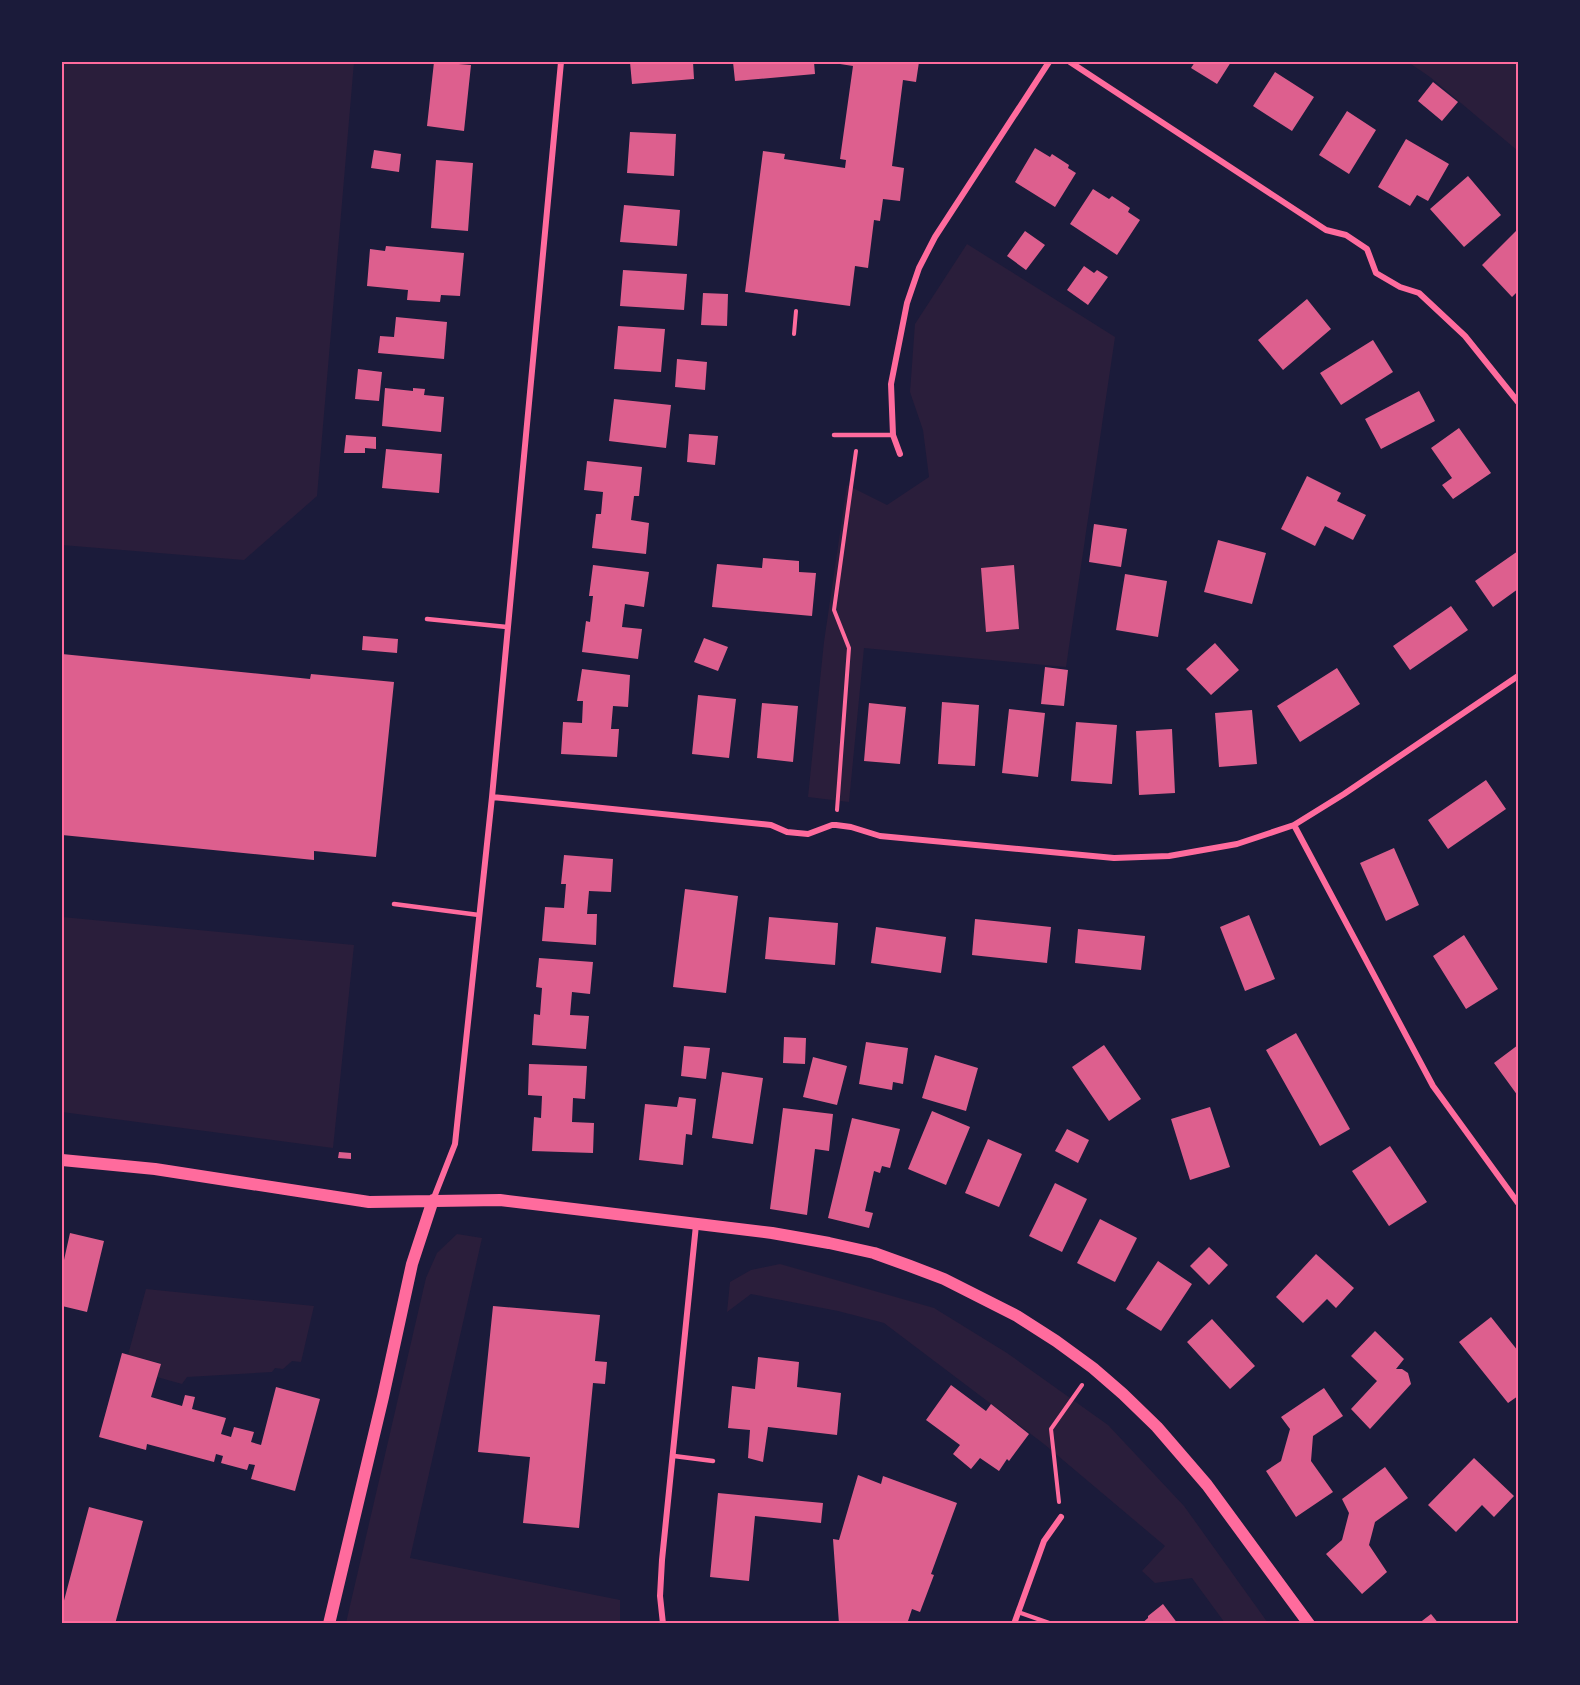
<svg xmlns="http://www.w3.org/2000/svg" width="1580" height="1685" font-family="'Libre Baskerville',serif">
<rect width="100%" height="100%" fill="#1b1b3a"/>
<path fill="#2a1e3b" d="M62,62H354L317,496L244,560L62,545Z
M1408,62H1518V151L1430,77Z
M967,244L1115,337L1066,667L864,648L849,802L808,797L824,642L847,485L887,505L929,477L923,430L910,392L915,324Z
M62,917L354,945L333,1148L62,1112Z
M457,1234L482,1238L410,1558L620,1600V1623H346L426,1278L437,1253Z
M780,1264L934,1308L1007,1353L1108,1425L1184,1506L1268,1623H1225L1192,1578L1155,1583L1142,1571L1165,1546L1044,1444L884,1323L838,1311L751,1294L727,1312L730,1282L751,1270Z
M146,1289L314,1306L301,1362L292,1361L283,1369L275,1368L272,1372L187,1377L182,1384L157,1377L160,1363L128,1355Z"/>
<path fill="#dd5f8e" d="M434,62L471,65L464,131L427,126Z
M630,62H693L694,79L632,84Z
M733,62H814L815,74L735,81Z
M841,62H919L916,82L903,80L892,166L904,168L900,201L883,199L880,221L874,220L868,268L855,266L850,306L745,292L763,151L785,154L784,159L845,168L846,160L840,159L853,66L840,64Z
M1195,62H1231L1217,84L1191,68Z
M1275,72L1314,97L1292,131L1253,106Z
M1433,82L1458,102L1442,121L1418,101Z
M1347,111L1376,130L1349,174L1319,155Z
M630,132L676,134L674,176L627,173Z
M1406,139L1449,164L1428,201L1417,195L1410,206L1378,187Z
M1035,148L1050,157L1052,154L1069,165L1068,168L1076,173L1055,207L1015,182Z
M374,150L401,154L399,172L371,168Z
M436,160L473,163L468,231L431,228Z
M1468,176L1501,215L1464,247L1430,209Z
M1093,189L1109,199L1112,196L1130,208L1128,212L1140,220L1117,255L1070,224Z
M624,205L680,210L677,246L620,242Z
M1518,229V291L1512,297L1482,265Z
M1025,231L1045,245L1026,270L1007,256Z
M386,246L464,253L460,296L441,295L440,302L407,300L408,290L367,286L370,249L385,251Z
M1084,266L1094,273L1097,270L1108,277L1088,305L1067,290Z
M623,270L687,274L684,310L620,306Z
M703,293L728,294L727,326L701,325Z
M1307,299L1331,329L1283,370L1258,340Z
M396,317L447,322L444,359L378,353L380,336L394,337Z
M618,326L665,329L661,372L614,369Z
M1373,340L1393,372L1341,405L1320,373Z
M677,359L707,362L705,390L675,387Z
M358,369L382,372L379,401L355,399Z
M385,388L413,391V388L425,389L424,395L444,397L441,432L382,426Z
M1419,391L1435,421L1381,449L1365,419Z
M614,399L671,405L666,448L609,441Z
M1459,428L1491,473L1453,499L1442,485L1452,478L1431,448Z
M689,434L718,436L715,465L687,462Z
M346,435L376,437V449L365,448V453H344Z
M386,449L442,454L439,493L382,488Z
M587,461L642,467L639,496H634L631,520L649,523L646,554L592,548L596,514H601L603,492L584,490Z
M1307,476L1341,493L1337,501L1366,515L1353,540L1325,526L1315,546L1281,529Z
M1094,524L1127,529L1121,567L1089,562Z
M1218,540L1266,553L1252,604L1204,592Z
M1518,551V589L1493,607L1475,581Z
M763,558L799,561V572L816,573L812,616L712,607L717,564L762,568Z
M593,565L649,572L644,607L625,604L622,627L642,629L638,659L582,652L586,621L590,622L593,596H589Z
M1014,565L1019,629L986,632L981,568Z
M1125,574L1167,581L1158,637L1116,630Z
M1451,606L1468,630L1410,670L1393,646Z
M363,636L398,639L397,653L362,650Z
M704,638L728,647L718,671L694,662Z
M1215,643L1239,670L1211,695L1186,669Z
M62,654L310,679L311,674L394,682L376,857L314,851V860L62,835Z
M1045,667L1068,670L1064,706L1041,704Z
M1337,668L1360,704L1300,742L1277,706Z
M582,669L630,675L628,707L613,706L611,729H619L617,757L561,754L563,722L582,723L583,701H577Z
M698,695L736,699L729,758L692,754Z
M942,702L979,705L975,766L938,764Z
M762,703L798,706L793,762L757,758Z
M869,703L906,707L900,764L864,761Z
M1009,709L1045,713L1038,777L1002,773Z
M1252,710L1257,764L1219,767L1215,713Z
M1076,722L1117,725L1112,784L1071,781Z
M1172,729L1175,793L1139,795L1136,731Z
M1486,780L1506,809L1448,849L1428,820Z
M1394,848L1419,905L1386,921L1360,863Z
M564,855L613,859L611,892L589,891L587,914H597L596,945L542,941L545,907L564,908L566,884H561Z
M685,889L738,896L726,993L673,987Z
M1249,915L1275,979L1245,991L1220,927Z
M769,917L838,923L835,965L765,959Z
M975,919L1051,927L1047,963L972,955Z
M876,927L946,937L941,973L871,963Z
M1078,929L1145,936L1141,970L1075,963Z
M1464,935L1498,989L1466,1009L1433,956Z
M539,958L593,962L590,994L572,992L570,1015L589,1016L586,1049L532,1045L534,1014L540,1015L542,988L536,987Z
M1296,1033L1350,1129L1320,1146L1266,1050Z
M784,1037L806,1038L805,1064L783,1063Z
M866,1042L908,1048L903,1084L893,1082L892,1090L859,1084Z
M1104,1045L1141,1099L1109,1121L1072,1067Z
M1518,1045V1096L1494,1063Z
M684,1046L710,1048L706,1079L681,1076Z
M935,1055L978,1068L966,1111L922,1098Z
M813,1057L847,1066L837,1105L803,1097Z
M529,1064L587,1066L585,1099L573,1098L572,1122L594,1123L593,1153L532,1151L534,1117L541,1118L542,1096L528,1095Z
M722,1072L763,1078L753,1144L712,1138Z
M679,1097L696,1099L692,1135L686,1134L683,1165L639,1160L645,1104L677,1107Z
M1210,1107L1230,1167L1190,1180L1171,1119Z
M783,1108L833,1114L829,1151L815,1149L807,1215L770,1209Z
M932,1111L970,1127L946,1185L908,1169Z
M852,1118L900,1129L890,1168L882,1166L880,1173L874,1171L865,1211L873,1213L869,1228L828,1218Z
M1067,1129L1089,1140L1078,1163L1055,1151Z
M988,1139L1022,1154L999,1207L965,1193Z
M1390,1146L1427,1202L1389,1226L1352,1171Z
M339,1152L351,1153V1159L338,1158Z
M1055,1183L1087,1199L1062,1252L1029,1236Z
M1100,1219L1137,1238L1115,1282L1077,1263Z
M70,1233L104,1241L87,1312L62,1306V1269Z
M1209,1247L1228,1265L1209,1285L1190,1266Z
M1316,1254L1354,1288L1336,1308L1327,1299L1303,1323L1276,1297Z
M1158,1261L1192,1284L1161,1331L1126,1309Z
M493,1306L600,1315L595,1361L607,1362L605,1384L593,1383L579,1528L523,1523L530,1457L478,1452Z
M1491,1317L1518,1351V1396L1508,1403L1459,1342Z
M1212,1319L1255,1366L1230,1389L1187,1342Z
M1375,1331L1404,1359L1396,1369H1402L1408,1373L1411,1384L1370,1429L1351,1409L1377,1381L1351,1356Z
M122,1353L161,1364L151,1397L182,1406L185,1395L195,1397L192,1409L226,1418L221,1434L231,1437L234,1427L254,1432L251,1442L261,1445L276,1387L320,1399L295,1491L251,1479L255,1465L249,1464L247,1470L221,1463L223,1456L216,1454L214,1462L147,1444L146,1450L99,1437Z
M758,1357L799,1362L797,1387L841,1393L837,1435L768,1427L763,1462L748,1458L750,1430L728,1428L732,1386L755,1389Z
M951,1385L986,1411L991,1404L1029,1434L1009,1461L1007,1459L999,1471L980,1458L971,1469L953,1454L960,1445L926,1420Z
M1324,1388L1343,1416L1313,1436L1311,1461L1333,1492L1296,1517L1266,1471L1281,1461L1290,1429L1281,1417Z
M1474,1458L1514,1496L1494,1517L1482,1505L1456,1532L1428,1505Z
M1385,1467L1408,1498L1375,1522L1369,1545L1387,1572L1362,1594L1326,1554L1342,1540L1349,1513L1342,1499Z
M858,1475L881,1484L883,1476L957,1503L931,1574L934,1575L920,1612L912,1609L907,1624H839L833,1539L839,1540Z
M718,1493L823,1503L821,1523L755,1516L749,1581L710,1577Z
M89,1507L143,1521L115,1624H62V1608Z
M1163,1604L1178,1624H1141L1148,1618V1616Z
M1431,1614L1439,1624H1418Z"/>
<g fill="none" stroke-linecap="round" stroke-linejoin="round">
<path stroke="#ff6b9d" stroke-width="4" d="M794,334L796,311
M837,810L849,648L834,610L856,451
M1059,1502L1051,1429L1082,1385"/>
<path stroke="#ff6b9d" stroke-width="4.5" d="M834,435H893
M427,619L507,627
M394,904L479,915
M674,1456L713,1461
M1018,1612L1052,1624"/>
<path stroke="#ff6b9d" stroke-width="6" d="M1070,62L1326,230L1346,235L1367,249L1376,273L1400,287L1419,293L1465,336L1518,402
M900,454L893,435L891,384L907,303L919,268L935,237L1049,62
M492,797L771,825L787,832L808,834L832,825H836L851,827L880,836L1114,858L1169,856L1237,844L1294,825L1344,794L1518,676
M1294,825L1433,1086L1518,1203
M433,1200L455,1144L492,797L561,62
M663,1624L660,1596L662,1560L696,1225
M1014,1624L1044,1541L1061,1517"/>
<path stroke="#ff6b9d" stroke-width="12" d="M62,1160L155,1169L369,1202L500,1200L772,1233L829,1243L874,1253L910,1266L944,1279L1017,1316L1056,1341L1093,1368L1123,1394L1157,1427L1207,1485L1309,1624
M329,1624L383,1397L412,1264L433,1200"/>
</g>
<rect width="1580" height="1685" fill="none" stroke="#1b1b3a" stroke-width="126"/>
<rect x="63" y="63" width="1454" height="1559" fill="none" stroke="#ff6b9d" stroke-width="2"/>
</svg>
